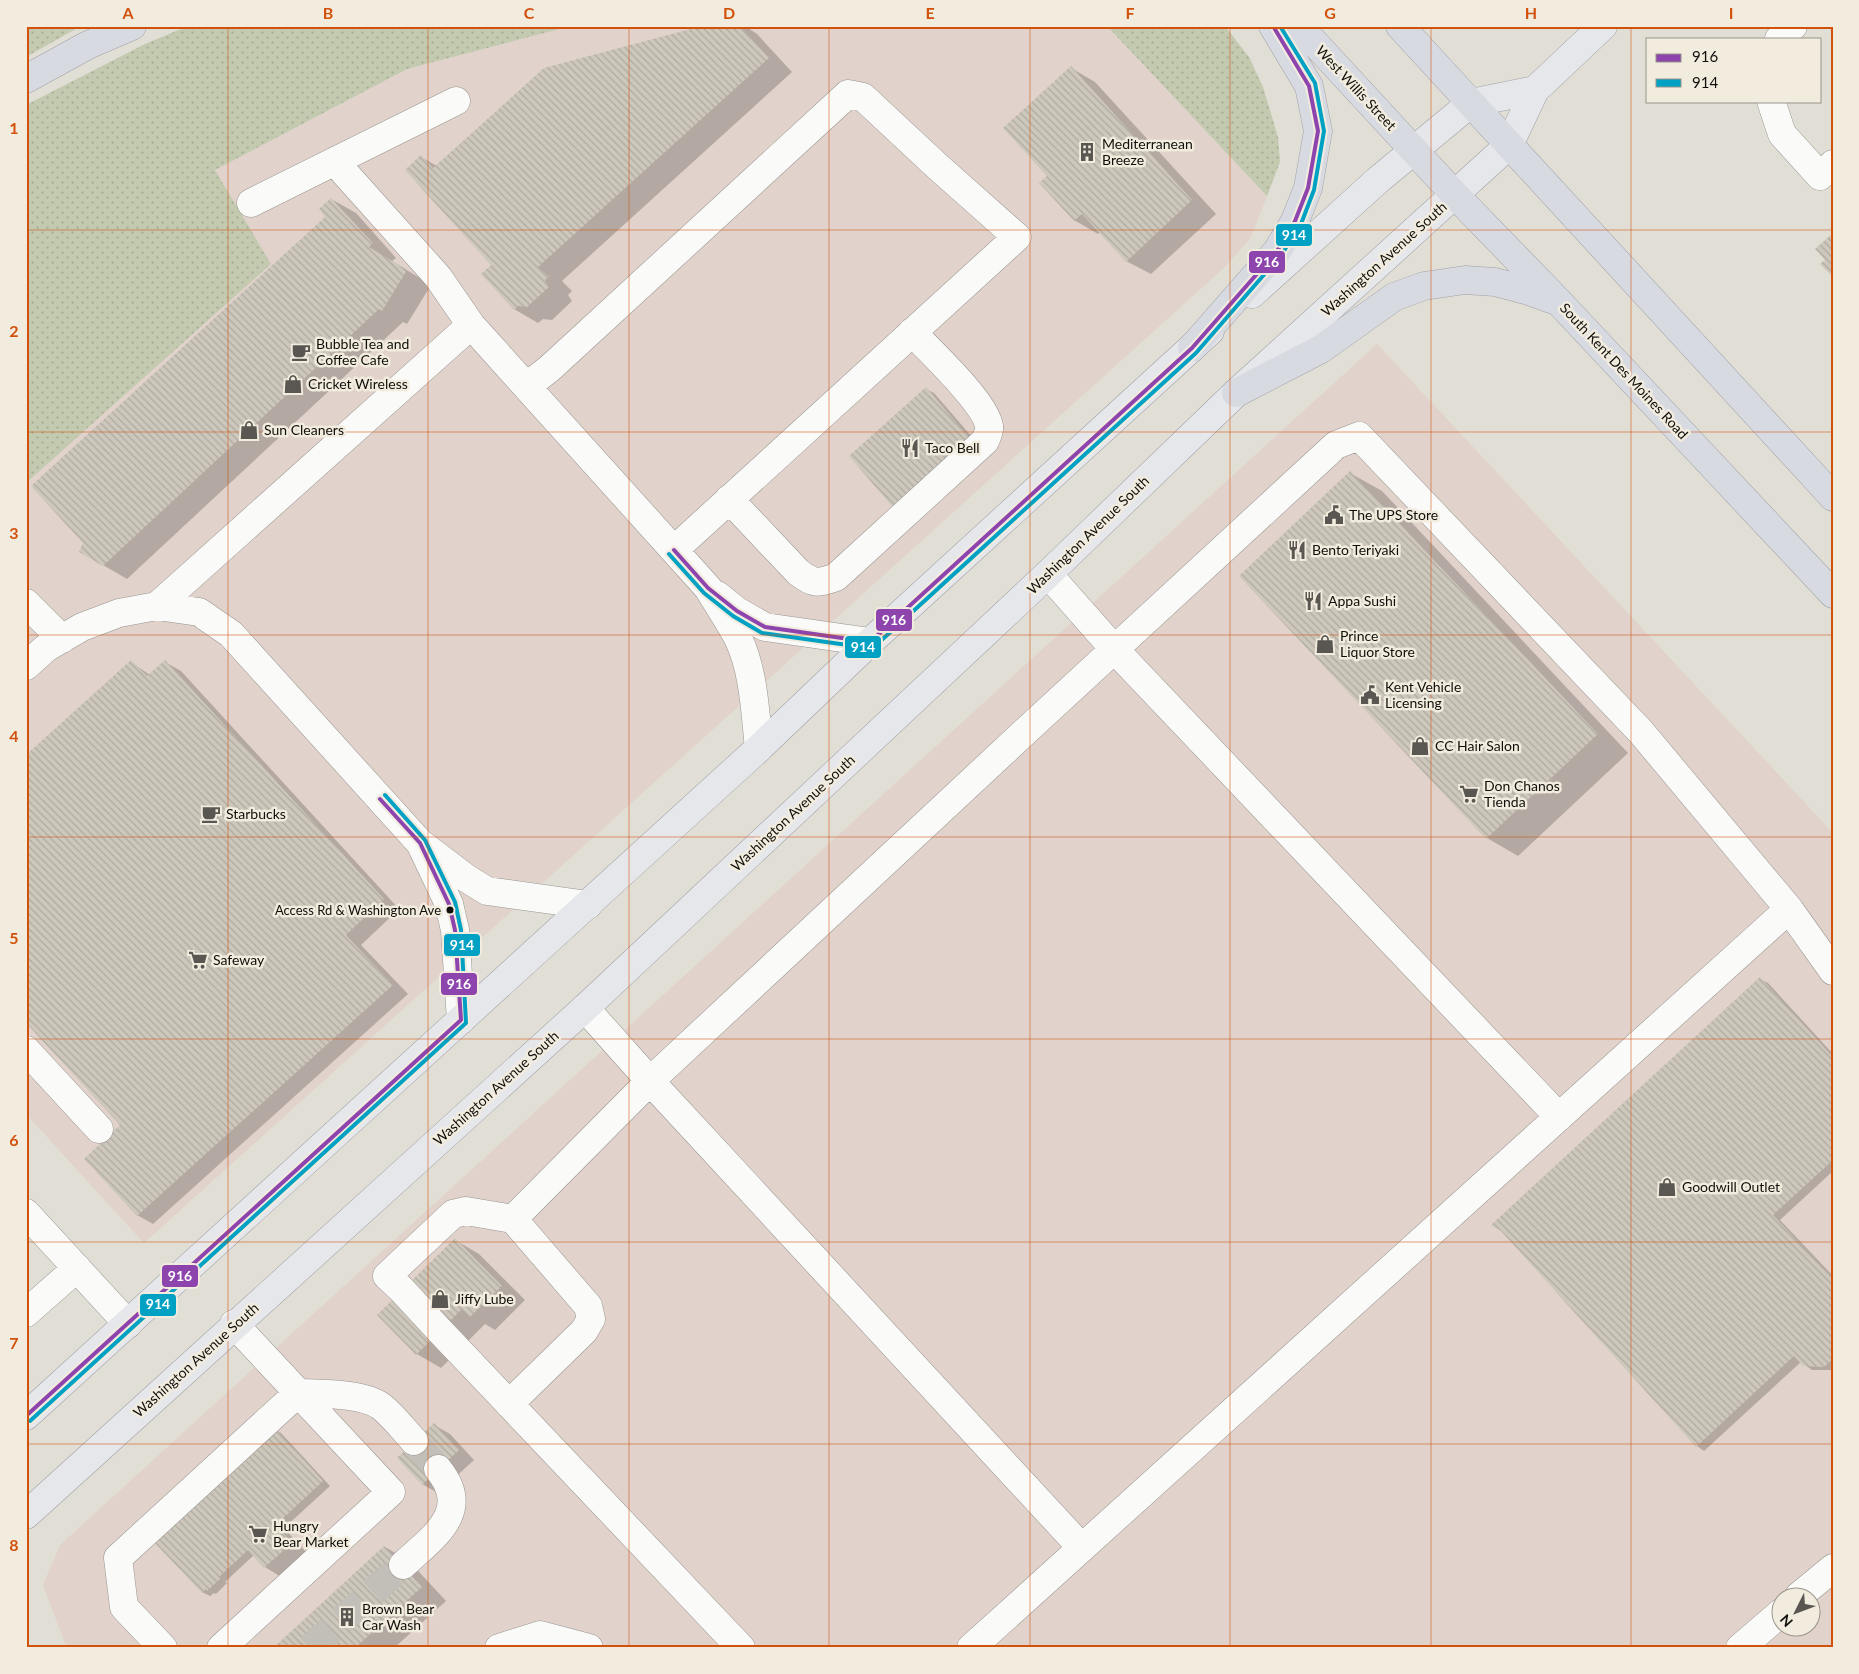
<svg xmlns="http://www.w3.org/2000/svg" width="1859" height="1674" font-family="Lato,sans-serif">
<defs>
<pattern id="grass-dots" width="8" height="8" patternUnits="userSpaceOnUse" patternTransform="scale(1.25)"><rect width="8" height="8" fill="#c3caaf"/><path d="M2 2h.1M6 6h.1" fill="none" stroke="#a6ac95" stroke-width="1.8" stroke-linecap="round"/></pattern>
<pattern id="building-back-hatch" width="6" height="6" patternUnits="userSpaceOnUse" patternTransform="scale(1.25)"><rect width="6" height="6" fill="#cdc7bc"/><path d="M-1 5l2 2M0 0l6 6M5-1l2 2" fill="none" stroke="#afaaa0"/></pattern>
</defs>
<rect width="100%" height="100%" fill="#e1ded6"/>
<path fill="#e1d2cb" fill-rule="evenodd" d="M571,26H1107L1267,196L1250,239L1226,266L144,1243L26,1114V483L270,264L215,170L407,69Z
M1377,344L1833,833V1648H67L43,1585L60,1545ZM1782,1596H1812V1626H1782Z"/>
<path fill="url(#grass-dots)" d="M26,26H81L26,57Z
M188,26H571L407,69L215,170L271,264L26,483V105L145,44Z
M1107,26H1225L1249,57L1263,87L1278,137L1280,162L1267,196Z"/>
<path fill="#0003" d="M707,26H745L757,34L792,72L562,281L572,291L568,295L572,301L552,320L543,319L538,323L514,309L492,265L421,157L437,166Z
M1071,68L1095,82L1216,214L1151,274L1126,261L1100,232L1098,234L1074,220L1048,176Z
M331,199L356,213L396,258L392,261L431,285L407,324L403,322L127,579L103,565L327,217Z
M926,389L934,393L979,445L904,514Z
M1350,473L1382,491L1628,753L1518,856L1487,838Z
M131,662L150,675L165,662L181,671L399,909L361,945L408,994L153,1224L137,1215L122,1126Z
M1760,979L1768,983L1833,1054V1171L1780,1220L1833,1276V1370H1812L1801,1362L1704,1451L1697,1446L1501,1230Z
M455,1240L479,1254L525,1300L495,1330L485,1324L441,1368L417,1354Z
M434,1425L450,1434L474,1460L438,1493L422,1484Z
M274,1429L281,1433L330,1486L284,1528L307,1553L281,1577L265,1567L254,1555L225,1582L227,1583L216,1594L214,1593L210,1596L202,1592Z
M385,1547L409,1561L446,1601L394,1648H275Z"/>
<path fill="url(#building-back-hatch)" d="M702,26H740L769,58L538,267L549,277L545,280L549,287L527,307L518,306L514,310L481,274L491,265L405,170L421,155L433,168L544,68Z
M1071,66L1192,200L1126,262L1082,214L1074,221L1039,183L1047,176L1003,128Z
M331,198L373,243L369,247L407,270L382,311L379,309L103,566L79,552L83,543L31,486L325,217L319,209Z
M1833,233V277L1820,264L1825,260L1815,249Z
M926,387L972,441L896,511L849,456Z
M1350,471L1598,734L1486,839L1239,576Z
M131,660L147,676L165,660L384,899L346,935L393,985L137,1216L84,1159L120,1125L26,1023V755Z
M1760,977L1833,1057V1160L1773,1215L1833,1279V1359L1824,1367L1803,1366L1794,1356L1696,1447L1501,1231L1491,1225Z
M455,1238L502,1286L470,1317L462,1309L416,1355L377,1315Z
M434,1423L459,1450L422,1485L397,1458Z
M274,1427L323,1481L276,1525L292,1543L264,1568L248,1550L219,1577L221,1578L207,1591L206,1589L202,1593L152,1540Z
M384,1546L422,1587L355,1648H273Z"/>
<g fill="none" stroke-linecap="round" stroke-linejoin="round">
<path stroke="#c2bfb8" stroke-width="28" stroke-dasharray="28 14" stroke-linecap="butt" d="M414,1441L438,1469
M310,1648L403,1565"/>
<g stroke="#989590" stroke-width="29">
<path id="minor" d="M1779,39L1793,26
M1771,101L1782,134L1820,176L1833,164
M335,162L438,277L471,325L708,588C718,605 729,621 738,638C754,671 755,712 759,748
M251,203L456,101
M527,386L549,369L848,94L863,97L937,166L1017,237L674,550
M729,499L798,572C813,584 818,584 836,577L985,441C987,436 990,431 989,426C985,402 931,352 912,332
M1048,574L1115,650L1559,1117
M717,595L737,611L765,627L870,642
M26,603L62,639
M157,606L471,325
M26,666L46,648L82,627L119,613L157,606L199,612L231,634L420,843L466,878L487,891L588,905
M422,847L449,904L455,930L461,1020
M585,1008L650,1081L1082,1548
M26,1050L99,1129
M26,1213L128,1324
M513,1219L466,1211L453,1214L387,1276L402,1290L440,1331L741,1648
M26,1313L77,1268
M509,1404L584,1331L591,1319L588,1306L513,1219L650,1081L1029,728L1336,445L1359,436L1641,732L1789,909L1833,971
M403,1565C433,1537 473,1512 438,1469
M1799,1596L1833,1568
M163,1648L124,1607L118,1558L298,1393C321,1394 364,1393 382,1407C394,1417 404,1430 414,1441
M221,1648L391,1492L234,1324
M499,1648L540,1635L589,1648
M971,1648L1789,909
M1740,1648L1782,1612"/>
</g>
<g stroke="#a0a0a6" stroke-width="29">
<path id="major" d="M1252,294L1378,180L1471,103L1535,90
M26,1416L759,748L870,642L1210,331
M26,1515L585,1008L1048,574L1236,393L1509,145L1535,90L1603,26"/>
</g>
<g stroke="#a0a0a6" stroke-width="29">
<path id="highway" d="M1299,26L1455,195L1558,301L1833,594
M1400,26L1833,497
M26,79L88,45L132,26
M1192,348L1277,251L1295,221L1308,188L1318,131L1309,86L1273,26
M1236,393L1321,349L1394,297L1424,286L1465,280L1495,282L1529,291L1554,300"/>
</g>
<use href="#minor" stroke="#fafaf9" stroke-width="28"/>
<use href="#major" stroke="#e6e7eb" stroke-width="28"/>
<use href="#highway" stroke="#d8dae2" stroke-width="28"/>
<g stroke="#f2ecdf" stroke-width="8">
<path id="bus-1" d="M674,550L708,588L737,611L765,627L870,642L1192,348L1277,251L1295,221L1308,188L1318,131L1309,86L1273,26
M26,1416L461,1020L455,930L449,904L420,843L380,799"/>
</g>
<g stroke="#f2ecdf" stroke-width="8">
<path id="bus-2" d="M669,554L704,593L733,616L762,633L869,648L874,647L1196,353L1282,254L1301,224L1314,190L1324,131L1315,83L1280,26
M30,1421L466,1023L461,930L455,902L425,840L385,795"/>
</g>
<use href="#bus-1" stroke="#8e44ad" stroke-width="4"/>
<use href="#bus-2" stroke="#01a1c4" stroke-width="4"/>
</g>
<path fill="none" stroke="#d2520c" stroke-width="1" stroke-opacity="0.55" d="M228,26V1648M428,26V1648M629,26V1648M829,26V1648M1030,26V1648M1230,26V1648M1431,26V1648M1631,26V1648M26,230H1833M26,432H1833M26,635H1833M26,837H1833M26,1039H1833M26,1242H1833M26,1444H1833"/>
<defs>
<g id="building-bare" transform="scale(1.5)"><path d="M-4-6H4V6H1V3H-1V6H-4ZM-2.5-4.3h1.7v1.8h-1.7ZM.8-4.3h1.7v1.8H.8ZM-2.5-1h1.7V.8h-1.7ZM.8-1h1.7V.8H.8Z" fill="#5a5752" stroke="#f2ecdf" stroke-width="2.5" paint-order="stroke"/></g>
<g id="cafe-bare" transform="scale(1.5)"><path d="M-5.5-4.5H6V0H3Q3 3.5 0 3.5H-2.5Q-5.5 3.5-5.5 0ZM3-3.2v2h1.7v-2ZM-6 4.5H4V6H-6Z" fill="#5a5752" stroke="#f2ecdf" stroke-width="2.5" paint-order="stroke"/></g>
<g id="shop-bare" transform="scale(1.5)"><path d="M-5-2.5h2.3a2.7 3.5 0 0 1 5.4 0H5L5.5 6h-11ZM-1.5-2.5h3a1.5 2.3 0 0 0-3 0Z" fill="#5a5752" stroke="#f2ecdf" stroke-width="2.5" paint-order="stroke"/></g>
<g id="restaurant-bare" transform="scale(1.5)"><path d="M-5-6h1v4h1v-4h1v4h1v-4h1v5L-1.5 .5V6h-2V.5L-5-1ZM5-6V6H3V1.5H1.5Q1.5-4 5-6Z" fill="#5a5752" stroke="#f2ecdf" stroke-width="2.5" paint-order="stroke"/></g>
<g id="civic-bare" transform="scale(1.5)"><path d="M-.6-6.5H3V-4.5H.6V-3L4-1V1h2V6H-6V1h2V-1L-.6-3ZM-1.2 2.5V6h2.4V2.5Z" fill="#5a5752" stroke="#f2ecdf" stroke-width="2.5" paint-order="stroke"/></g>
<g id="supermarket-bare" transform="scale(1.5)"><path d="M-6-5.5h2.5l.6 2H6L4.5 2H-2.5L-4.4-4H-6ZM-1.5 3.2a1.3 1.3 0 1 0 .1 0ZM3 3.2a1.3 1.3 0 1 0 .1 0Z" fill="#5a5752" stroke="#f2ecdf" stroke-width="2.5" paint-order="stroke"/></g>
</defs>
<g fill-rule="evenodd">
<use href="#building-bare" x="1087" y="152"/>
<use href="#cafe-bare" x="301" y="352"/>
<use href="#shop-bare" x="293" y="384"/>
<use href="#shop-bare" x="249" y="430"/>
<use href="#restaurant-bare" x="910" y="448"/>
<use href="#civic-bare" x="1334" y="515"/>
<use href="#restaurant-bare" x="1297" y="550"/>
<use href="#restaurant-bare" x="1313" y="601"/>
<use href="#shop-bare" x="1325" y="644"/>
<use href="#civic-bare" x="1370" y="695"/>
<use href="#shop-bare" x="1420" y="746"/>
<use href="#supermarket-bare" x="1469" y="794"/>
<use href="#cafe-bare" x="211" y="814"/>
<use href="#supermarket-bare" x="198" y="960"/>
<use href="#shop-bare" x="1667" y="1187"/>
<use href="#shop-bare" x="440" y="1299"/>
<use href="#supermarket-bare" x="258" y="1534"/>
<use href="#building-bare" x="347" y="1617"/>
</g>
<circle fill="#110f0b" stroke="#f2ecdf" stroke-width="2" cx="450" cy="910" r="4.5"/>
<g text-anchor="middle" stroke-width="5" stroke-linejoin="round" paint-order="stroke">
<g font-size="13" fill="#110f0b" stroke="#f2ecdf" text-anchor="end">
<text x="441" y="915">Access Rd &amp; Washington Ave</text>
</g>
<g font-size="14" fill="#110f0b" stroke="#f2ecdf">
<text transform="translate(1356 88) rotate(47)" y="5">West Willis Street</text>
<text transform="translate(1384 259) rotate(-42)" y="5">Washington Avenue South</text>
<text transform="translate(1624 371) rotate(47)" y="5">South Kent Des Moines Road</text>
<text transform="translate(1088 535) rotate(-44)" y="5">Washington Avenue South</text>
<text transform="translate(793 813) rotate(-43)" y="5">Washington Avenue South</text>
<text transform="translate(496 1088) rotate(-42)" y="5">Washington Avenue South</text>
<text transform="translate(196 1360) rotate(-42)" y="5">Washington Avenue South</text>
</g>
<g font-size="14" fill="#110f0b" stroke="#f2ecdf" text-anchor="start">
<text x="1102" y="149">Mediterranean<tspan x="1102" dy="16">Breeze</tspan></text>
<text x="316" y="349">Bubble Tea and<tspan x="316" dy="16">Coffee Cafe</tspan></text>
<text x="308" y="389">Cricket Wireless</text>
<text x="264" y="435">Sun Cleaners</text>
<text x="925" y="453">Taco Bell</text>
<text x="1349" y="520">The UPS Store</text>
<text x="1312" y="555">Bento Teriyaki</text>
<text x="1328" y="606">Appa Sushi</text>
<text x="1340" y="641">Prince<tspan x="1340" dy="16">Liquor Store</tspan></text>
<text x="1385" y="692">Kent Vehicle<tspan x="1385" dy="16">Licensing</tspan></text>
<text x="1435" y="751">CC Hair Salon</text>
<text x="1484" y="791">Don Chanos<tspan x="1484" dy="16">Tienda</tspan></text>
<text x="226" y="819">Starbucks</text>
<text x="213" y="965">Safeway</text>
<text x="1682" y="1192">Goodwill Outlet</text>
<text x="455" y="1304">Jiffy Lube</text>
<text x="273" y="1531">Hungry<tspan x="273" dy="16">Bear Market</tspan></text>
<text x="362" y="1614">Brown Bear<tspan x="362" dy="16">Car Wash</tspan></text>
</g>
</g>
<g stroke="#f2ecdf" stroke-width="2">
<rect x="1275" y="223" width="38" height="24" rx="5" fill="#01a1c4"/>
<rect x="1248" y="250" width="38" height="24" rx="5" fill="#8e44ad"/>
<rect x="875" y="608" width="38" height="24" rx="5" fill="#8e44ad"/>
<rect x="844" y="635" width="38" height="24" rx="5" fill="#01a1c4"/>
<rect x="443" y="933" width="38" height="24" rx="5" fill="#01a1c4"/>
<rect x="440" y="972" width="38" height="24" rx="5" fill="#8e44ad"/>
<rect x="161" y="1264" width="38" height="24" rx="5" fill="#8e44ad"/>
<rect x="139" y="1293" width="38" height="24" rx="5" fill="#01a1c4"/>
</g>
<g font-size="14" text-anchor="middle" font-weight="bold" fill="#fff">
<text x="1294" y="240">914</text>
<text x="1267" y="267">916</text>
<text x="894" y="625">916</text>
<text x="863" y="652">914</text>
<text x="462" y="950">914</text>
<text x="459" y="989">916</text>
<text x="180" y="1281">916</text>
<text x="158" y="1309">914</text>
</g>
<rect width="1859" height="1674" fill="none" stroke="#f2ecdf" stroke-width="55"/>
<rect x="1646" y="38" width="175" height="65" fill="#f2ecdf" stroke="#98948a"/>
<rect x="1656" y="54" width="25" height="8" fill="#8e44ad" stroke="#98948a"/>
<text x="1692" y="62" font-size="15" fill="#110f0b">916</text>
<rect x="1656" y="79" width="25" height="8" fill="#01a1c4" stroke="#98948a"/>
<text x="1692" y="88" font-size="15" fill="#110f0b">914</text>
<g transform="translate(1796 1612) rotate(228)"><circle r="24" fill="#f2ecdf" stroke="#98948a"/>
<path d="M0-4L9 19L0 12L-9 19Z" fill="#5a5752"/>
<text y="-8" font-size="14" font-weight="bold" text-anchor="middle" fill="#110f0b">N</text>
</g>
<rect x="28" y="28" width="1804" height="1618" fill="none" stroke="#d2520c" stroke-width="2"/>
<g font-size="16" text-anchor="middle" font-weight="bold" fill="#d2520c">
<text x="128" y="19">A</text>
<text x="328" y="19">B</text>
<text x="529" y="19">C</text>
<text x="729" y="19">D</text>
<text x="930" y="19">E</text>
<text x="1130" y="19">F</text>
<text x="1330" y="19">G</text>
<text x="1531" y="19">H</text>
<text x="1731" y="19">I</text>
<text x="14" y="134">1</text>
<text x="14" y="337">2</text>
<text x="14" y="539">3</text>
<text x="14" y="742">4</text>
<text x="14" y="944">5</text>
<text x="14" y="1146">6</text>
<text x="14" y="1349">7</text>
<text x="14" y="1551">8</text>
</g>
</svg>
